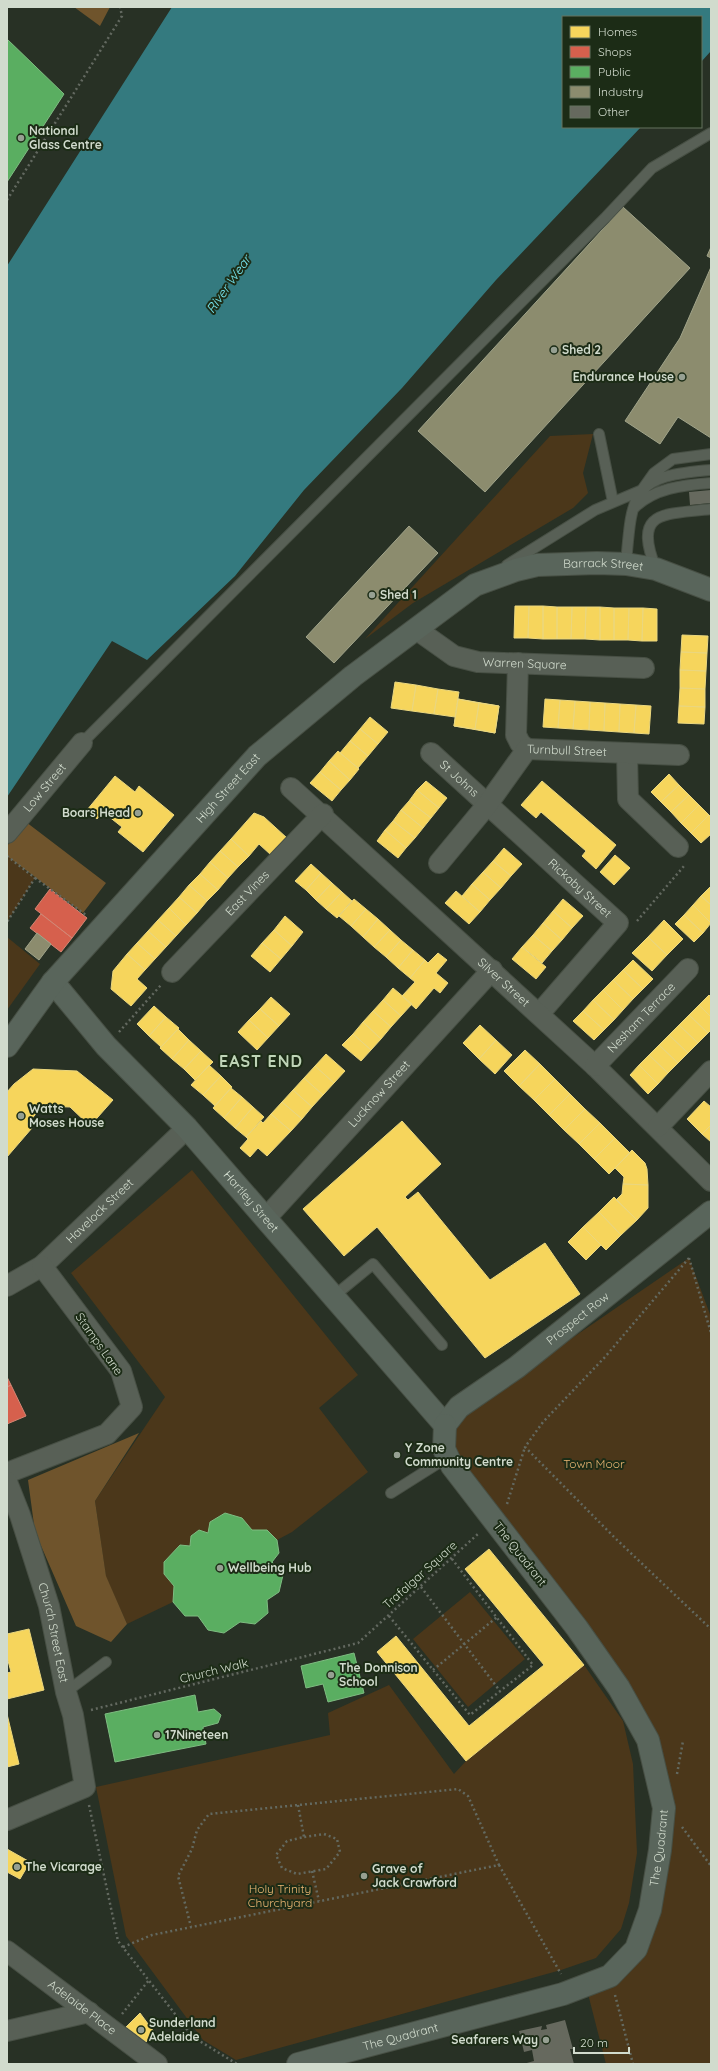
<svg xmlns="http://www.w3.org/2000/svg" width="718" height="2071" font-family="Quicksand,sans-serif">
<rect width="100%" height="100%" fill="#283125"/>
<path fill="#4b371a" d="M593,434L583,473L588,493L573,508L413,603L365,639L550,436Z
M7,856L35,878L7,922Z
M7,937L40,964L7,1010Z
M192,1170L358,1375L319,1408L368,1472L292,1532L277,1540L267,1530L208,1533L191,1536L190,1546L180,1545L164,1562V1574L174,1586L173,1602L127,1624L106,1577L95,1501L165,1397L71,1273Z
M689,1258L711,1317V2064H606L586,1986L636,1949L660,1850L648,1740L452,1466L445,1425Z
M470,1592L525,1659L468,1707L413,1639Z
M584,1665L623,1721L633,1764L637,1853L629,1903L621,1929L596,1958L561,1970L236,2060L203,2040L126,1936L96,1787L330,1735L328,1713L389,1685L454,1774L466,1761Z"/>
<path fill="#6f542c" d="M74,7H110L100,26Z
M26,822L106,883L83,913L7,856V846Z
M139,1433L95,1501L106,1576L127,1624L111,1642L76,1626L35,1532L28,1480Z"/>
<path fill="#347a7f" d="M172,7H711V51L701,62V17H563V127H641L496,280L402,388L304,490L235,576L147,660L112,641L7,797V266Z"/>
<path fill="#f6d55c" stroke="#ebd77e" d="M515,606H529L528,638H514Z
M529,606H543V639L528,638Z
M543,606L557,607V639H543Z
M557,607H572L571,639H557Z
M572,607H586L585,639H571Z
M586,607H600V640L585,639Z
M600,607L614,608V640H600Z
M614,608H629L628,640H614Z
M629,608H643L642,641L628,640Z
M643,608L657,609V641H642Z
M682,635L708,636L707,653L681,652Z
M681,652L707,653L706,671L680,670Z
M680,670L706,671L705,689L680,688Z
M395,682L416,685L412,711L391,708Z
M416,685L438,689L434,714L412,711Z
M680,688L705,689V707L679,706Z
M438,689L459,692L455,717L434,714Z
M458,699L479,703L475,729L454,726Z
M458,699L499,706L495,733L454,726Z
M545,699L560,700L558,728L543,727Z
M560,700L575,701L573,729L558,728Z
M575,701L590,702L589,730L573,729Z
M590,702L605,703L604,731L589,730Z
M479,703L499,706L495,733L475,729Z
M605,703L620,704L619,732L604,731Z
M620,704L636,705L634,733L619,732Z
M636,705L651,706L649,734L634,733Z
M679,706L705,707L704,724L678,723Z
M370,717L388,732L378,744L360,729Z
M360,729L378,744L368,756L350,741Z
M350,741L368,756L358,768L340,753Z
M338,751L359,769L350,780L329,761Z
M329,761L350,780L341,790L320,772Z
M320,772L341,790L332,801L310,783Z
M669,774L679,785L661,802L651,792Z
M115,776L135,792L139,786L174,815L143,852L118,832L122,827L103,812L97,819L87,810Z
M426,781L447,798L439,808L417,790Z
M542,781L616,845L596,869L582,856L586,851L541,812L536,818L521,805Z
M679,785L689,795L671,812L661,802Z
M417,790L439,808L431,818L409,801Z
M689,795L699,805L681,823L671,812Z
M409,801L431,818L423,828L401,810Z
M699,805L709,815L691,833L681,823Z
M401,810L423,828L415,838L393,821Z
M254,813L264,817L287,838L271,855L259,844L249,856L231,839Z
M709,815L711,817V834L701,843L691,833Z
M393,821L415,838L406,848L385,830Z
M385,830L406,848L398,858L377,841Z
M231,839L249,856L238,867L220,851Z
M504,848L522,864L511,876L493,861Z
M220,851L238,867L228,878L210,862Z
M615,855L630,868L614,885L600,872Z
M493,861L511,876L501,888L483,872Z
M210,862L228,878L218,890L200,874Z
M311,864L321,873L306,890L295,881Z
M483,872L501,888L490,900L472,884Z
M321,873L332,883L316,900L306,890Z
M200,874L218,890L207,901L189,885Z
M332,883L342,892L326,909L316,900Z
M472,884L490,900L480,912L462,896Z
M189,885L207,901L197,913L179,897Z
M710,887L711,888V905L701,896Z
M456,891L480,912L469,924L445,903Z
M342,892L352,901L337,918L326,909Z
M701,896L711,905V923L693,905Z
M179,897L197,913L186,925L169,908Z
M354,899L366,909L351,926L339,916Z
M563,899L583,916L572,928L553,911Z
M693,905L711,923L703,933L684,915Z
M169,908L186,925L176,936L158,920Z
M366,909L378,919L363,937L351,926Z
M553,911L572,928L562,940L543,923Z
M684,915L703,933L694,942L675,924Z
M285,916L303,932L292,946L274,930Z
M378,919L390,930L374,947L363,937Z
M158,920L176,936L166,947L148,931Z
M664,920L683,939L667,955L648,937Z
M543,923L562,940L552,951L533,935Z
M274,930L292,946L281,959L262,943Z
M390,930L401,940L386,957L374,947Z
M148,931L166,947L155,959L137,943Z
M533,935L552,951L542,963L522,947Z
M648,937L667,955L652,971L632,953Z
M401,940L413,950L398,968L386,957Z
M137,943L155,959L145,970L127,954Z
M262,943L281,959L270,972L251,956Z
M522,947L546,967L536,979L512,959Z
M413,950L425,960L410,978L398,968Z
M438,953L447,960L436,973L448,983L440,993L434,988L416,1009L402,996L415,982L410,978L425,960L428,963Z
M127,954L145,970L137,979L147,988L131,1006L111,989L113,971Z
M633,960L653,979L643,989L623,970Z
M623,970L643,989L633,999L613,980Z
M613,980L633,999L623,1010L603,990Z
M393,988L412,1004L401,1016L383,1000Z
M603,990L623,1010L614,1020L593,1000Z
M709,995L711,997V1017L699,1005Z
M271,997L290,1014L279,1026L260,1009Z
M383,1000L401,1016L391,1027L373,1011Z
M593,1000L614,1020L604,1030L583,1011Z
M699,1005L711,1017V1030L708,1033L689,1015Z
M154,1006L166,1017L149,1036L137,1024Z
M260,1009L279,1026L268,1038L249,1020Z
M373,1011L391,1027L381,1039L363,1022Z
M583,1011L604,1030L594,1040L573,1021Z
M689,1015L708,1033L698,1043L679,1025Z
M166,1017L179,1028L161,1047L149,1036Z
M249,1020L268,1038L257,1050L238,1032Z
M363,1022L381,1039L371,1050L353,1034Z
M480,1025L496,1040L479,1059L463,1043Z
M679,1025L698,1043L688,1053L669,1035Z
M178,1029L189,1040L172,1059L160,1048Z
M353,1034L371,1050L361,1061L342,1045Z
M669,1035L688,1053L678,1063L659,1045Z
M189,1040L201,1051L184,1069L172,1059Z
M496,1040L512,1055L495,1074L479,1059Z
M659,1045L678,1063L668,1073L649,1055Z
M525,1050L540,1064L519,1086L504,1071Z
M201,1051L213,1062L195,1080L184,1069Z
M326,1054L345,1071L334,1083L315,1066Z
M649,1055L668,1073L658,1084L639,1065Z
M540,1064L555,1079L534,1100L519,1086Z
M209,1065L221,1076L203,1095L191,1085Z
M639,1065L658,1084L648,1094L630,1075Z
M315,1066L334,1083L323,1095L304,1078Z
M33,1069L77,1071L113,1100L90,1126L70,1107L43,1106L27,1124L32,1128L7,1157V1092L14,1084Z
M221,1076L232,1087L215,1106L203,1095Z
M304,1078L323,1095L312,1107L293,1090Z
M555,1079L570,1094L549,1115L534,1100Z
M231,1088L242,1097L224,1118L213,1108Z
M293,1090L312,1107L302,1119L282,1102Z
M570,1094L585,1109L564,1130L549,1115Z
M242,1097L253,1107L235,1128L224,1118Z
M704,1101L711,1107V1125L702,1134L687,1119Z
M282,1102L302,1119L291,1131L271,1114Z
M253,1107L264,1117L246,1137L235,1128Z
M585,1109L600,1123L579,1144L564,1130Z
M271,1114L291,1131L267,1156L258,1148L250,1157L240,1148L248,1139L246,1137L261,1121L263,1123Z
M402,1121L441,1164L405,1197L408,1200L418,1192L490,1280L545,1243L580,1294L485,1358L377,1227L344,1256L303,1209Z
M600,1123L615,1138L594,1159L579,1144Z
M711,1125V1142L702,1134Z
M615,1138L630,1153L609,1174L594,1159Z
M632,1150L645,1163L647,1169L648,1185L623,1184L624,1177L615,1168Z
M623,1184L648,1185V1208L637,1220L616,1200L622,1194Z
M614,1197L637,1220L621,1235L599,1212Z
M599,1212L621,1235L606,1250L583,1227Z
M583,1227L601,1245L586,1260L568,1242Z
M489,1549L584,1665L466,1761L377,1652L396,1636L469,1726L544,1665L465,1569Z
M29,1629L44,1690L7,1699V1673L11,1672L7,1657V1634Z
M7,1714L19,1764L7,1767Z
M7,1849L30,1862L20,1879L7,1872Z
M140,2013L154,2032L146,2042L126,2027Z"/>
<path fill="#d6604d" stroke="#d48573" d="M50,889L87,918L72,938L35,909Z
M41,914L72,938L61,952L30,928Z
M7,1377L11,1385L7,1387Z
M11,1385L26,1416L7,1424V1387Z"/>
<path fill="#5aae61" stroke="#7ebc81" d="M7,39L64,94L7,182Z
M225,1513L242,1518L252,1530H267L277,1540L279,1553L272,1562L283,1575L279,1592L267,1600L268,1613L255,1624L240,1622L224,1633L208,1630L198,1616H185L173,1602L174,1586L164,1574V1562L180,1545L190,1546L191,1536L199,1530L208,1533L210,1522Z
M354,1653L364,1693L328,1702L323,1684L306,1688L301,1666Z
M195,1695L198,1712L214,1709L221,1715L218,1723L203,1727L206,1744L115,1762L105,1714Z"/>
<path fill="#8c8c6e" stroke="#a1a48a" d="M623,207L690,268L485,492L418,431Z
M711,247V258L707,256Z
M711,267V438L678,417L660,444L625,421L680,338Z
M409,526L438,553L334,663L306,637Z
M37,933L51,944L39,960L25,949Z"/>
<path fill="#66695e" d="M711,490V503L690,505L689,492Z
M565,2020L573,2049H570L574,2064H523L534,2061L532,2050L524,2052L519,2031L542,2026L541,2030L547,2029L546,2025Z"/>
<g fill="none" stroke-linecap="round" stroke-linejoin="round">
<g stroke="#474f44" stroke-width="12">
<path id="lane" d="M599,434L613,502
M633,509C653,488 683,485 711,483
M626,564C632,491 632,476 711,470
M507,565L595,510L642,490L654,473L673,459L711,454
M656,569C632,509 664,515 711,509
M82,743L605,218L652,168L711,133
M334,1296L373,1264L442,1345
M391,1493L448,1457
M66,1692L106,1662"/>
</g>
<g stroke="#474f44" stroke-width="22">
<g id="street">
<path id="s1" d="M416,629L454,656L478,662L644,668"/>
<path d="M518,663L516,735L520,743L527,749"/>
<path id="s2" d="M431,753L618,923L539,1014"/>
<path d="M627,753L628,799L678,847"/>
<path id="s3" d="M291,788L595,1066L711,1181"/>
<path id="s4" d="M7,833L82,743"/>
<path id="s5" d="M439,863L487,805L527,749L679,755"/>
<path id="s6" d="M172,972L323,814"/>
<path id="s7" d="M595,1066L688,969"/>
<path d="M658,1127L711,1071"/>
<path id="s8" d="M266,1218L492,970"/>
<path id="s9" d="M7,1286L42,1266L187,1128"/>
<path d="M7,1473L107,1434L132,1407L121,1371L42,1266"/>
<path id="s10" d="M7,1482L20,1515L49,1606L66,1692L73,1715L85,1787L7,1820"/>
<path id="s11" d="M7,1951L157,2064"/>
<path d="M7,2031L89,2012"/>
</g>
</g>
<g stroke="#474f44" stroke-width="24">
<g id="secondary">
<path id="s12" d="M53,982L106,1046L187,1128L445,1425"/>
<path id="s13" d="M7,1046L53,982L257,756L353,676L475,585L516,570L537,565L597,563L626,564L656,569L711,590"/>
<path id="s14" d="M445,1425L459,1407L517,1367L711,1212"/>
<path id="s15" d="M298,2064L563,1994L610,1976L636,1949L650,1910L660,1850L664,1808L648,1740L619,1688L577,1628L452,1466L444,1449L445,1425"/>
</g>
</g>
<path stroke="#636960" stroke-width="2.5" stroke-dasharray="2 3" stroke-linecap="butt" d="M7,200L122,16L120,7
M7,856L35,878L7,922
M35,878L86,915
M637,921L684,866
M119,1032L161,985
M689,1258L605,1357L543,1422L525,1447L616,1539L711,1629
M689,1258L711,1333
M507,1504L525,1447
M421,1587L500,1691
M389,1616L470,1715L533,1665L452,1559
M433,1670L497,1617
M91,1710L358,1643L479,1533
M677,1774L683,1741
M89,1805L118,1941L193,2037L237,2064
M298,1805L304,1837L287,1841L276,1855L282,1868L297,1874L326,1869L340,1852L337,1839L324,1834L304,1837
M682,1827L711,1866
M499,1865L561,1974
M312,1871L319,1901
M123,1947L152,1935L499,1865L468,1796L458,1789L209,1814L197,1830L192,1849L178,1876L191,1927
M615,1995L633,2064
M122,2014L149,1980"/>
<use href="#lane" stroke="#586056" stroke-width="10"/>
<use href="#street" stroke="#586056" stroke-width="20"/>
<use href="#secondary" stroke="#59655b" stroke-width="22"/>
</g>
<g fill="#96a092" stroke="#1c2c16" stroke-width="1.5">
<circle cx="21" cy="138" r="4"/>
<circle cx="554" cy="350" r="4"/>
<circle cx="682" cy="377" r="4"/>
<circle cx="372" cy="595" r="4"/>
<circle cx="138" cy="813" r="4"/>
<circle cx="21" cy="1116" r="4"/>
<circle cx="397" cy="1455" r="4"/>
<circle cx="220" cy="1568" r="4"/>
<circle cx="331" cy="1675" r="4"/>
<circle cx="157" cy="1735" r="4"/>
<circle cx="17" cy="1867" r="4"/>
<circle cx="364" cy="1876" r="4"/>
<circle cx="141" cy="2030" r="4"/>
<circle cx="546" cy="2040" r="4"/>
</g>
<g text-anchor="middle" stroke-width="4" stroke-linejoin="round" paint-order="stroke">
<g font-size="12" font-weight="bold" fill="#d1dbcd" stroke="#1c2c16" text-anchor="start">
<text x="29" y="135">National<tspan x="29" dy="14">Glass Centre</tspan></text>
<text x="562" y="354">Shed 2</text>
<text x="674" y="381" text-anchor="end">Endurance House</text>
<text x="380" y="599">Shed 1</text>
<text x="130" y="817" text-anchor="end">Boars Head</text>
<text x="29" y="1113">Watts<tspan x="29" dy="14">Moses House</tspan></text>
<text x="405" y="1452">Y Zone<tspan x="405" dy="14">Community Centre</tspan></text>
<text x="228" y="1572">Wellbeing Hub</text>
<text x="339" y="1672">The Donnison<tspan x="339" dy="14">School</tspan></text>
<text x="165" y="1739">17Nineteen</text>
<text x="25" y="1871">The Vicarage</text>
<text x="372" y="1873">Grave of<tspan x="372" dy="14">Jack Crawford</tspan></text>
<text x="149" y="2027">Sunderland<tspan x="149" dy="14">Adelaide</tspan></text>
<text x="538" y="2044" text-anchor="end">Seafarers Way</text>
</g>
<g font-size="12" fill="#d1dbcd" stroke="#1c2c16">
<text dy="4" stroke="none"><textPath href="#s13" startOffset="792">Barrack Street</textPath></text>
<text dy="4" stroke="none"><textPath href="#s1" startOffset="118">Warren Square</textPath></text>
<text dy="4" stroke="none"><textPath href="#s5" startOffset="184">Turnbull Street</textPath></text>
<text dy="4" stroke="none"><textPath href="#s2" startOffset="38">St Johns</textPath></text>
<text dy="4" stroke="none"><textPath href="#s4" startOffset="59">Low Street</textPath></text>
<text dy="4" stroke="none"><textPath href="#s13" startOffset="340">High Street East</textPath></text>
<text dy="4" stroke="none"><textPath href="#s2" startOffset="201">Rickaby Street</textPath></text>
<text dy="4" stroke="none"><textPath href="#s6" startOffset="109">East Vines</textPath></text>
<text dy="4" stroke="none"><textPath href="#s3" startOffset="288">Silver Street</textPath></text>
<text dy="4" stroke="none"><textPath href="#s7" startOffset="67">Nesham Terrace</textPath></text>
<text dy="4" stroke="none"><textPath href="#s8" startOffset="168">Lucknow Street</textPath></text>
<text dy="4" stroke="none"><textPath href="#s12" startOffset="296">Hartley Street</textPath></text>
<text dy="4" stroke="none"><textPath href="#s9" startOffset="120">Havelock Street</textPath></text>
<text dy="4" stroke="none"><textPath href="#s14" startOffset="171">Prospect Row</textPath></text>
<text transform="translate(99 1344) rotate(55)" y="4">Stamps Lane</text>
<text transform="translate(520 1554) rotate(52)" y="4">The Quadrant</text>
<text transform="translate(420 1575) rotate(-42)" y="4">Trafalgar Square</text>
<text dy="4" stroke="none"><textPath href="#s10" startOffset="158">Church Street East</textPath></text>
<text transform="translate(214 1671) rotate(-14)" y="4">Church Walk</text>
<text dy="4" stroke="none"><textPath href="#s15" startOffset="466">The Quadrant</textPath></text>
<text dy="4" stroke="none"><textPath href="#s11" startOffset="94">Adelaide Place</textPath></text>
<text dy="4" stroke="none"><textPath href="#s15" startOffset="106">The Quadrant</textPath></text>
</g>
<g font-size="12" fill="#ebb673" stroke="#1c2c16">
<text x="594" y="1468">Town Moor</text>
<text x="280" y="1893">Holy Trinity<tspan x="280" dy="14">Churchyard</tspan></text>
</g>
<g font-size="13" font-style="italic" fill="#78e9f4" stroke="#1c2c16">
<text transform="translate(228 284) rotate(-55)" y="5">River Wear</text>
</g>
<g font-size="16" font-weight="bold" letter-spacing="1" fill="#bfd4b7" stroke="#1c2c16">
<text x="261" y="1067">EAST END</text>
</g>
</g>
<rect width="718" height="2071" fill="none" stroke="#d1dbcd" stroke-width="16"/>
<rect x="562" y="16" width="140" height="112" fill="#1c2c16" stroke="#64725f"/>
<rect x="570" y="26" width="20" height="12" fill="#f6d55c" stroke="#64725f"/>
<text x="598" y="36" font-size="12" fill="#d1dbcd">Homes</text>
<rect x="570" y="46" width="20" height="12" fill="#d6604d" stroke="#64725f"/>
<text x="598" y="56" font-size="12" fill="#d1dbcd">Shops</text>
<rect x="570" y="66" width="20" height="12" fill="#5aae61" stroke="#64725f"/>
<text x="598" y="76" font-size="12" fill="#d1dbcd">Public</text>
<rect x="570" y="86" width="20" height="12" fill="#8c8c6e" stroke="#64725f"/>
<text x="598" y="96" font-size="12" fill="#d1dbcd">Industry</text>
<rect x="570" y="106" width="20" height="12" fill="#66695e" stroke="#64725f"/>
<text x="598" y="116" font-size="12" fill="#d1dbcd">Other</text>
<path d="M574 2047v6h55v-6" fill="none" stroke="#d1dbcd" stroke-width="2"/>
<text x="580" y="2047" font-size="12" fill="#d1dbcd" stroke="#1c2c16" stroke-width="3" paint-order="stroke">20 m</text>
</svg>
